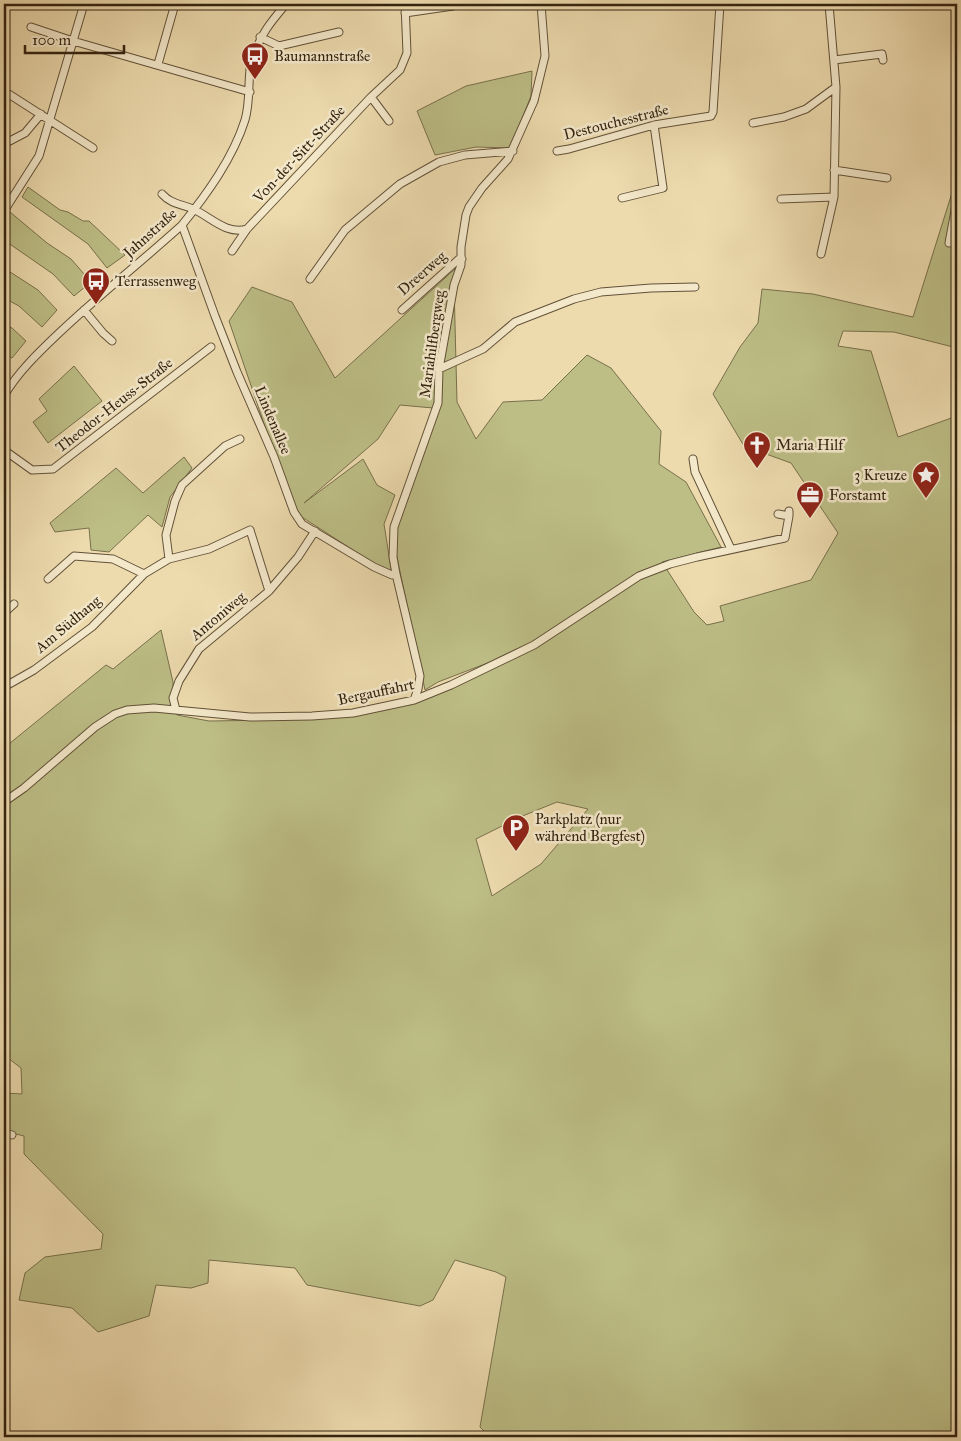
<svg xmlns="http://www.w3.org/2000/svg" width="961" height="1441" font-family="'IM FELL Great Primer',serif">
<rect width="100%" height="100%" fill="#eddbae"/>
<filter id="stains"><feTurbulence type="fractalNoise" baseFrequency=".004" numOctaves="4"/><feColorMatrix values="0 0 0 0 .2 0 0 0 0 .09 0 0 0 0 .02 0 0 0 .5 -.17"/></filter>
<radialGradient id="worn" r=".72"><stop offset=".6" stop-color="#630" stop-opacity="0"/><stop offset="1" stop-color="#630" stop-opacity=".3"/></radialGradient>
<path fill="#bdbe86" stroke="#78704b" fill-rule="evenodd" d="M532,71L531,96L510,148L476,147L435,155L417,111L466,86Z
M956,180L957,348L894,332L843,331L838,346L871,351L898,437L957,416V1437H490L480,1427L506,1277L496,1272L455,1260L433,1300L420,1306L307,1285L295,1268L209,1260L208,1283L191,1288L156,1285L149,1316L98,1332L72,1308L19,1300L25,1273L45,1257L101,1249L103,1234L24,1154V1136L4,1131V1093L22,1094L21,1068L4,1055V748L106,665L113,669L161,630L173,682V698L177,715L209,721L278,720L349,716L418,702L524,649L438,682L425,690L391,529L433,408L400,405L378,439L304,503L363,459L377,485L395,495L384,524L392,575L294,512L229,321L252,287L292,302L335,378L456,268L454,285L457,402L476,439L503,402L542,400L587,355L611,368L661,431L659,464L686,482L721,547L662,562L694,612L707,625L724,621L720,606L811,580L838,533L791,463L744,446L713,394L740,347L758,323L762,289L813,294L913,317ZM557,802L588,809L541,864L492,896L476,839L520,817Z
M28,187L60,210L68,212L83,221H89L125,255L107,268L88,244L22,197Z
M10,212L47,243L71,259L91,282L74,296L53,274L4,240V219Z
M4,268L38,290L57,310L42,327L19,306L4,298Z
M4,324L12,328L26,341L12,358L4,354Z
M74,366L102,401L48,443L33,422L47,411L39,399Z
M184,457L192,468L170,497L162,527L148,515L109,552L91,550L89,528L55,532L50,523L116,468L143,493Z"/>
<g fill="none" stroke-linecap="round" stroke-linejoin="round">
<g stroke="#625138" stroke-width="9">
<path id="minor" d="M405,13L453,6
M31,27L73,41L250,92
M260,37L279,46L339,32
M834,60L882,54L883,60
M158,64L175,4
M4,91L93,148
M371,97L389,121
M753,123L784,117L806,109L836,87L829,4
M4,144L25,133L41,114
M557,151L569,149L654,125L711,116L713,112L720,4
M834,170L887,178
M162,194C171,204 181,204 193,209C211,217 226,235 247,229
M622,198L663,188L654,125
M781,199L834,197
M4,211L39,156L84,4
M182,225L215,316L237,372L274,457L294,512L302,524L374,567L392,575L396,574
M949,243L957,200
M232,251L247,229L371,97L400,70L407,53L405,4
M821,254L834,197L836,87
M310,279L345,230L400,184L439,162L465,155L513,151
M84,310L103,333L112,341
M402,310L459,259H462
M439,369L483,349L515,322L574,299L601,292L651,288L695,287
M4,396C17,373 39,352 59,333C98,296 141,262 182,225C207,194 233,158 245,120C250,103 248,87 250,70C250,65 252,60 254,55C262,32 271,22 286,4
M4,450L32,470L53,469L211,347
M693,459L695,472L731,549
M778,514L789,516
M169,559L166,535L175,501L182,485L225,446L240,439
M48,579L74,556L113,559L144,574
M4,613L14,604
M4,661L5,663L4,667
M4,687L34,670L92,627L144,574L169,559L209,549L250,530L269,591
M414,700L418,689L420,676L396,574L393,557L394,527L438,403L439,369L454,285L461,265V247L466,215L469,207L482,188L508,159L534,101L545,56L541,4
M176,710L173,698L179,681L199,649L269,591L298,557L315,531
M4,802L24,788L95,727L115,714L127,710L154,708L250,717L312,716L353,713L414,700L451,685L534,645L639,576L670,564L697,557L785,538L789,516V511
M4,1133L12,1135"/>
</g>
<use href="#minor" stroke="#f3e8ca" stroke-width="7"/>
</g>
<defs>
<g id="bus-pin" transform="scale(1.4375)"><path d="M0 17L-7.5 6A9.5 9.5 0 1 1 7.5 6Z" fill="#8f2418" stroke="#f3e8ca"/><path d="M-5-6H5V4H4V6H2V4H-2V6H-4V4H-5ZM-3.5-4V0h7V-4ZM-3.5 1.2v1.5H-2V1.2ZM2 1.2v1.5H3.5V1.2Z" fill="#fff"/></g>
<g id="church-pin" transform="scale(1.4375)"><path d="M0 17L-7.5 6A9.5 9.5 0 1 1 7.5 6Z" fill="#8f2418" stroke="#f3e8ca"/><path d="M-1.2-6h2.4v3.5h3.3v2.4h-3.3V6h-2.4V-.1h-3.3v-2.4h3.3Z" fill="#fff"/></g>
<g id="sight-pin" transform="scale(1.4375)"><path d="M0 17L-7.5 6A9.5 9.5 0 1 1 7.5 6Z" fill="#8f2418" stroke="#f3e8ca"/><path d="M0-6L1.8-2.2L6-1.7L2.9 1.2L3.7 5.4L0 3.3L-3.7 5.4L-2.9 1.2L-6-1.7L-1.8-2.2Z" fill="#fff"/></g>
<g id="office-pin" transform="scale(1.4375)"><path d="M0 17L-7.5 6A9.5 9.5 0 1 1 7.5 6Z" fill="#8f2418" stroke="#f3e8ca"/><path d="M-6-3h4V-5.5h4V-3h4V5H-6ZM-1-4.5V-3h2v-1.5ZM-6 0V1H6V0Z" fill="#fff"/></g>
<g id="parking-pin" transform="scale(1.4375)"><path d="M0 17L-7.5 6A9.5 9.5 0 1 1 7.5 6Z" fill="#8f2418" stroke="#f3e8ca"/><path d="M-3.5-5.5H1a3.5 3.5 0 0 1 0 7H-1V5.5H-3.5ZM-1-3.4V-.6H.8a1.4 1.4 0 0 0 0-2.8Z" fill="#fff"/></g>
</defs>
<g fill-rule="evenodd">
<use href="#bus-pin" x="255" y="56"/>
<use href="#bus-pin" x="96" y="281"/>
<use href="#church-pin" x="757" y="445"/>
<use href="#sight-pin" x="926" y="475"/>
<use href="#office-pin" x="810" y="495"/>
<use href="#parking-pin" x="516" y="828"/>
</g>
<g text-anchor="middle" stroke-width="5" stroke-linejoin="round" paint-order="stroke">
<g font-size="15" fill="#332310" stroke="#f3e8ca" text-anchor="start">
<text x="274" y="61">Baumannstraße</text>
<text x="115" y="286">Terrassenweg</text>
<text x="776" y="450">Maria Hilf</text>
<text x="907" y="480" text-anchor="end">3 Kreuze</text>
<text x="829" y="500">Forstamt</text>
<text x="535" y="824">Parkplatz (nur<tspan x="535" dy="17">während Bergfest)</tspan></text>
</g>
<g font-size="15" fill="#332310" stroke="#f3e8ca">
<text transform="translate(616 122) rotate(-14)" y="5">Destouchesstraße</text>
<text transform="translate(299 154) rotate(-47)" y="5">Von-der-Sitt-Straße</text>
<text transform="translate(150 233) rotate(-42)" y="5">Jahnstraße</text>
<text transform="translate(422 273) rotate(-41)" y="5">Dreerweg</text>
<text transform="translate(432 344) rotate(-82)" y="5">Mariahilfbergweg</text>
<text transform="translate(114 405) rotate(-38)" y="5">Theodor-Heuss-Straße</text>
<text transform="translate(273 420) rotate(67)" y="5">Lindenallee</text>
<text transform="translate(218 616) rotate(-40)" y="5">Antoniweg</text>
<text transform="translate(68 624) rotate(-40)" y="5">Am Südhang</text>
<text transform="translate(376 692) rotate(-12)" y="5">Bergauffahrt</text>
</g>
</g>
<rect width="961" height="1441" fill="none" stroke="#eddbae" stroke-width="20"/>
<rect x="5" y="5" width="951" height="1431" fill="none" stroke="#332310" stroke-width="2.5"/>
<rect x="10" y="10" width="941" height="1421" fill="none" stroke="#332310"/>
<path d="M25 45v8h99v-8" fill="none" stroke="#332310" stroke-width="2.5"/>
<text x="32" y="45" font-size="15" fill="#332310" stroke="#f3e8ca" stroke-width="4" paint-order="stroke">100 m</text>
<rect width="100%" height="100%" filter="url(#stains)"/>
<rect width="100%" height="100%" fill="url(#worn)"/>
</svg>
